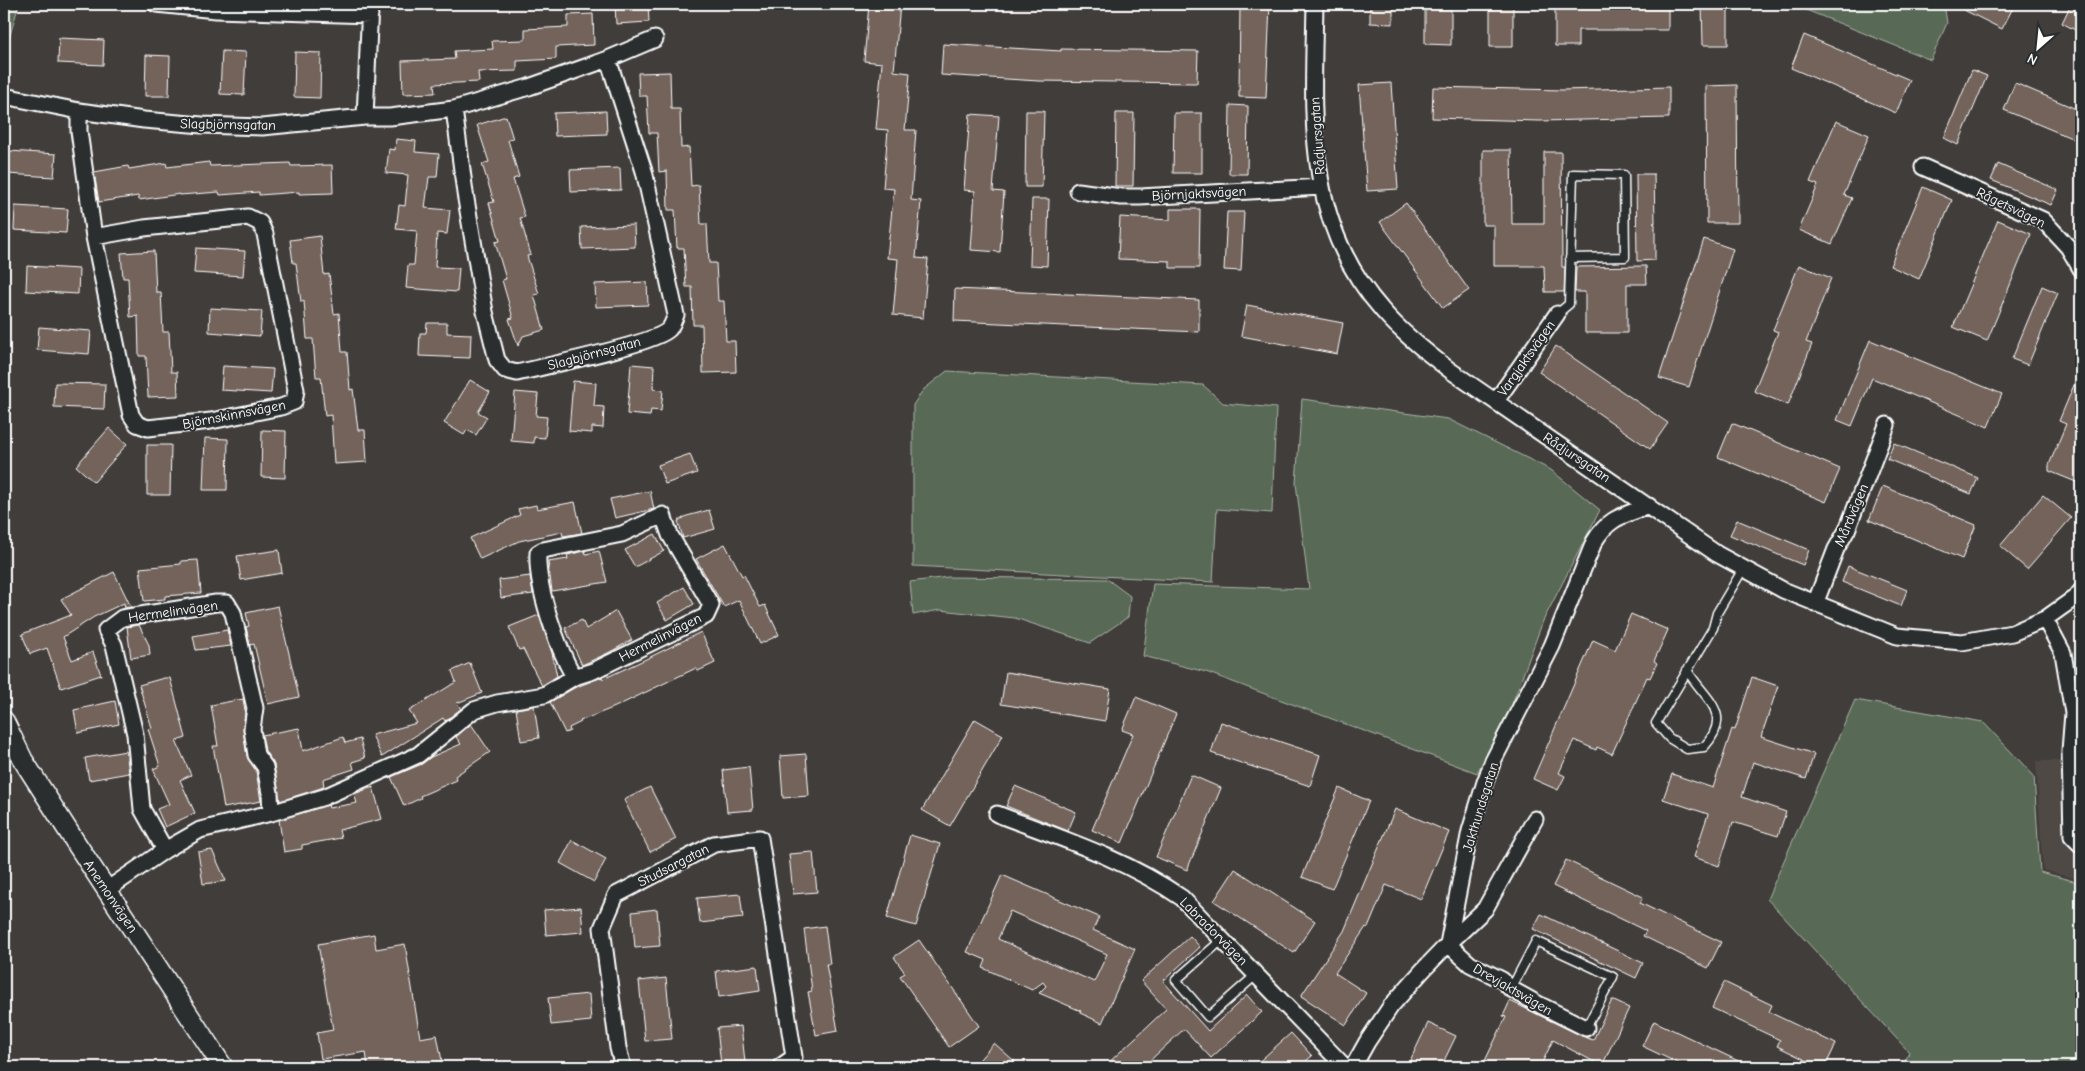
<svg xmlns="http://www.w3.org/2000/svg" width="2085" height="1071" font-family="'Comic Neue',sans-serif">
<rect width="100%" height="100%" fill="#403d3b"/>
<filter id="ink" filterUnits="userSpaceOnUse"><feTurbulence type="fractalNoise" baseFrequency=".02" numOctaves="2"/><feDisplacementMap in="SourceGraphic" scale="10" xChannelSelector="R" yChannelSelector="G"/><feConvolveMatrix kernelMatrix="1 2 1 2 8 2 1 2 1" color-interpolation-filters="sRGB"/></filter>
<g filter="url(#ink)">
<path fill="#4f4844" d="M2036,761H2081V880L2043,870Z"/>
<path fill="#586a54" stroke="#acb4aa" d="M4,4H19L4,56Z
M1791,4H1944L1947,23L1931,60Z
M947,371L1203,385L1223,403L1276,408L1272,513L1217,509L1213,582L913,566V405L923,390Z
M1302,399L1448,419L1551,470L1600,510L1543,621L1511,707L1477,773L1206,672L1143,656L1153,584L1309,589L1296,483Z
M948,577L1107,579L1130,596L1128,617L1090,643L1015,618L940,610L913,615L910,582Z
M1855,700L1983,722L2034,776L2040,872L2081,883V1067H1903L1909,1052L1767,899Z"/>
<path fill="#73635a" stroke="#fff" fill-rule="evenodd" d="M615,4H648L649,22L616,24Z
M869,4H900L894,71L910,73L905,130H916L911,200L921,201L916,258L928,259L923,318L893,315L898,259L887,258L894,189L883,188L888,130L876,129L882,63L864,61Z
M1240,4H1270L1266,98L1239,97Z
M1370,4H1393V24L1370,23Z
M1425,4H1451V45L1425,44Z
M1490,4H1513V47H1490Z
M1555,4H1668V30H1578V46H1555Z
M1702,4H1728V45H1703Z
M1952,4H2015L2002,29Z
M2071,4H2081V33L2062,23Z
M593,14L594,45L556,47V59L517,61V71L478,72L479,82L434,84L435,93L403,94L402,61L455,59L454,51L493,49L492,41L525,40V29L568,27V15Z
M1804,35L1910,80L1896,113L1791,68Z
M59,38L104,40L103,65L58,63Z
M943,44L1061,51V49L1198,51L1197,83L1039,81L941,75Z
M222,51L246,52L244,95L220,94Z
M295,52L321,53L320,98L294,97Z
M146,55L170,56L169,96H145Z
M1972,70L1987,76L1958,145L1944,138Z
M670,72L671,109H680L681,148L689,147L691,186L699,185L701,224H707L709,263H716L718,301H724L726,341H735L736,372L703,373L702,325H693L692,287H686L684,248H677L675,210H668L667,171L659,172L657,133H649L647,96H639L638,73Z
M1391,83L1398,189L1367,191L1359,85Z
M2015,83L2081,111V142L2004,110Z
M1737,85L1738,223H1707L1706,86Z
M1433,87L1562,90L1669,87V118L1539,121L1432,118Z
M1230,105L1248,106L1247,174H1229Z
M606,111L607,134L555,136L554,113Z
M1026,111H1044L1042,187H1025Z
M1116,113H1134L1133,186H1115Z
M1174,113H1202V173H1173Z
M970,114L999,116L993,191L1004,192L1000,252L971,250L975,191L964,190Z
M506,116L513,139L508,140L519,177L513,179L525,217L520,218L531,255L527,256L539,294L534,295L544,330L523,336L518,346L509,319L513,318L502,280L506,279L495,242L500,241L489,203L494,202L482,164L489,162L477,125Z
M1836,121L1869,135L1844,195L1852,198L1832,244L1799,230L1818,185L1810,182Z
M396,139L416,141L415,152L439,154L437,177H429L425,208L450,210L447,234L437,233L435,267L459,268L457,292L406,288L408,265H414L417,231L396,229L399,205L405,206L408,175L386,173L389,149L395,150Z
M1483,150H1511L1512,224H1544V152H1561L1562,267H1565L1564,292H1545L1544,266H1494V225H1483Z
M9,151L56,154L54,177L7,174Z
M209,162L210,166L290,163L291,166L332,165L333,193L299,194V192L259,195V192L220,195L219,192L180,195V194L139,200L138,196L99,202L94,172L128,166L129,169L166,163L167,167Z
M1998,164L2058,190L2051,205L1991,180Z
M620,168L621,190L571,192L570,170Z
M1636,174H1654L1655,223H1653L1655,224V260L1637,261Z
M1923,187L1952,200L1919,279L1890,266Z
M1032,199H1049L1047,266L1030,265Z
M1406,203L1469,290L1443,308L1380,222Z
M15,206L68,209L66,233L14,230Z
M1170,209H1200L1199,268H1170V261L1118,259L1120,217L1170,220Z
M1227,212H1244L1241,271L1224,270Z
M1998,220L2031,234L1987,341L1953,327Z
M634,225L635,247L582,249L581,227Z
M320,236L324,275L329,274L334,314L339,313L342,352H347L350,390L353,389L358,430H365L367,462L334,464L331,415L325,416L321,377H316L313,339H307L304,301L301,302L296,263H293L290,240Z
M1704,239L1733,249L1689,387L1659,378Z
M196,248L245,251L243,276L194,273Z
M154,251L156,292H161L163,332H169L171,372H177L178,396L148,397L146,356H139L138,316L130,317L128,278H123L121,253Z
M1799,265L1831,278L1806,342L1812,344L1788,405L1754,391L1778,332L1773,330Z
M27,266L79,269L78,294L26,291Z
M1646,266L1647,284H1627V333H1585V292H1575L1576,267Z
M647,282L648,305L596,307L595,284Z
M2042,286L2058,293L2028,365L2012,359Z
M955,289L1199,300V332L954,321Z
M1247,305L1343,323L1337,354L1241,336Z
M210,308L262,311L260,336L209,332Z
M427,323H447V333L471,334L470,358L419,356L420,333H426Z
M39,327L91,331L89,354L37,350Z
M1870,340L2002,394L1988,427L1872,378L1852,426L1837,420Z
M1556,346L1668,423L1650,449L1539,372Z
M631,364L654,366L653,389L663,390L661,411L651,410L650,416L627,414Z
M223,366L273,369L271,393L221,390Z
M2081,368V484L2049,471V465L2066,424L2059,421Z
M470,380L490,392L478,412L487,417L476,435L467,430L464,435L444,423Z
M573,381L596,383L594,406L604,407L603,428L592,427V433L569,431Z
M55,383L105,384L104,409L54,407Z
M515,392L538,394L536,416L547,417L545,438L534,437V443L511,441Z
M1732,423L1840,469L1826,502L1718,457Z
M109,428L127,444L94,482L76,466Z
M262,430L286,431L285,478L261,477Z
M205,438L228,439L227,490H203Z
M1894,443L1978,478L1971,494L1887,459Z
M147,445H171L170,495H147Z
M690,454L697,473L665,484L658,465Z
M1883,486L1976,525L1962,559L1869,520Z
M650,491L654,509L615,518L610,499Z
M2043,495L2071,518L2027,569L2000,546Z
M575,502L582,533L563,536L562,532L519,541L480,559L470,538L520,515L518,509L536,505L537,509Z
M709,510L715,529L683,538L678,521L687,516Z
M1737,520L1809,550L1803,565L1730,535Z
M655,534L664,551L635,567L625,550Z
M725,544L742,576L744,575L760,607L765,605L779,635L760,644L739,600L724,607L696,559Z
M279,550L282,573L241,580L237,556Z
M585,551L586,554L599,551L607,582L552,591L548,562L568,559L567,555Z
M198,560L201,593L165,596V599L144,601L140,568L181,564V561Z
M1848,566L1907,590L1901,606L1842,582Z
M114,572L131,607L125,608L124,603L94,617L63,637L72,660L93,652L101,675L61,688L47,648L30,654L22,634L71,615L61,599Z
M530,576L533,594L501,598L499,580Z
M684,587L694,604L667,620L657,603Z
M278,606L299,697L268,704L254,644L250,645L246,627L249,626L246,613Z
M616,611L632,640L608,653L582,665L565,628L582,620L586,629Z
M1631,614L1668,630L1654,661L1657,663L1650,678L1647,677L1612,754L1597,747L1596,750L1574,740L1559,773L1565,776L1558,790L1533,779L1593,640L1615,650Z
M539,615L552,653L557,676L542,686L523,649L519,650L509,627Z
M139,625L149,645L150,655L131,658L127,627Z
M227,630L231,646L196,650L193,636Z
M701,632L715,663L698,671L696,668L615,707L580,721L581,722L569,728L570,731L565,733L550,702L574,688L602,677L603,679L644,660Z
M470,663L482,693L457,703L461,709L445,721L443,718L382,757L372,735L417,723L409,711L456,682L452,671Z
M1006,672L1110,689L1105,721L1001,704Z
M1752,677L1778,686L1761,737L1814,754L1806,779L1753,762L1742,797L1786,812L1778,836L1733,822L1719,866L1694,857L1708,814L1663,799L1672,774L1713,788L1732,729L1735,730Z
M164,678H170L186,738L176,741L191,775L180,780L195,813L165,827L157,809L169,804L153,769L160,766L148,729L152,728L139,685Z
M1136,697L1176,714L1122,843L1092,830L1133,734L1122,730Z
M243,699L245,711L243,730L247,756L256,771L261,801L224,808L213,746H218L211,705Z
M115,701L119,724L78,733L74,710Z
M534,706L539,738L521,741L516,709Z
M975,719L1003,735L950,826L922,810Z
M1221,722L1320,755L1310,786L1211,753Z
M471,724L490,752L455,776L457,780L420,796L421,798L404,806L391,777L422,764L431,757L461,744L456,737Z
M299,728L303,751L343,737L345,743L360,739L365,758L352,762L354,769L323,779L324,787L280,801L274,765L265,751L262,735Z
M126,751L129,773L89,780L85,758Z
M806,754L809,796L783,798L780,756Z
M749,767L753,810L727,812L723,770Z
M1191,775L1221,788L1187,870L1156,857Z
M1015,786L1076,812L1068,831L1006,806Z
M373,787L382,819L339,830L341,838L302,845V849L284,852L279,820L328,805L329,808L357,803L354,794Z
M650,787L676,839L650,852L624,800Z
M1339,788L1369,801L1332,889L1302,877Z
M1395,809L1449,832L1421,899L1386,885L1368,928L1366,927L1335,973L1366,993L1346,1025L1301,996L1344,931Z
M910,835L940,844L916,926L887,918Z
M572,840L606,859L594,882L560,863Z
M212,850L226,881L203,884L198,852Z
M813,852L817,892L793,894L789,854Z
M1566,860L1643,897L1640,903L1721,942L1708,968L1643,936L1646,931L1553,886Z
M1235,869L1315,921L1294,953L1214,901Z
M1002,875L1099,917L1093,930L1135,949L1102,1023L1080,1013L1081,1011L1039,993L1046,986L1043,982L1032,990L983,968L986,960L967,952ZM1010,911L1107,954L1094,982L998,939Z
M740,894L743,918L700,923L697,898Z
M581,907L583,932L546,935L544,910Z
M657,909L660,946L635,948L632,912Z
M1541,914L1643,963L1636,978L1533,929Z
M825,926L830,964H826L838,1031L816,1035L808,992L812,991L804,929Z
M374,934L376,949L405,944L420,1038L437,1035L442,1061L405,1067H368L366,1052L321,1059L317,1033L333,1030L318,944Z
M1190,936L1200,947L1163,981L1208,1031L1247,995L1262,1012L1211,1058L1184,1029L1143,1067H1104L1166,1009L1141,981Z
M919,940L979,1026L949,1047L900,976L905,973L894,957Z
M757,966L760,991L719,997L716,971Z
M666,978L672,1039L645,1041L639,981Z
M1724,982L1772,1005L1769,1012L1836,1044L1825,1067H1820L1777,1046L1780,1040L1712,1008Z
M589,994L591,1021L551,1025L548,998Z
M1612,1000L1629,1008L1602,1066L1553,1040L1540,1067H1482L1506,1017L1503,1016L1510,1001L1582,1036L1593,1040Z
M1654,1021L1751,1067H1686L1642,1046Z
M1428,1023L1456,1036L1441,1067H1407Z
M741,1026L745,1062L721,1065L717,1028Z
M1291,1033L1312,1056L1299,1067H1253Z
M994,1043L1021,1067H973Z"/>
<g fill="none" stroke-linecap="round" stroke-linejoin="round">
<g stroke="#fff" stroke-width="11">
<path id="service" d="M1557,314L1569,304L1573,174L1624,175L1625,257L1570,258
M1687,670C1704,699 1735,713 1704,747L1687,749L1669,738L1656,723L1713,628L1717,613L1743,569
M1223,939L1176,980L1208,1017L1257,974
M1511,989L1536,941L1613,977L1586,1028"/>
</g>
<g stroke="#fff" stroke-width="19">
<path id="minor" d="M156,4L216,10L370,15
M1315,4C1313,115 1303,221 1383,311C1403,334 1427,353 1451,371L1717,554L1783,590L1897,636L1962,642L2012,633L2045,619L2076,597L2081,591
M608,59L655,39
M4,96L79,111L144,120L202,125L262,127L365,117H390L454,109L465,193L485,312L497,360L505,370L517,373C541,367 658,343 669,329C672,326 674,319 676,315L644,171L608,59L529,87L454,109
M79,111V131L94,237L144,228L248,217L260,223L265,234L296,390L294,402L281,407L211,421L148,428L137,424L131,415L94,237
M365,117L370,4
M1923,167L2043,220L2068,247L2081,269
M1078,191L1121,197H1140L1321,187
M1496,401L1557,314
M1815,604L1836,549L1847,530L1887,425
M2045,619L2063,653L2073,713L2070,751L2072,836L2081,845
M997,814C1060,838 1126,859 1182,898L1345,1067
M1535,819L1485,909L1448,944L1470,964L1502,980L1511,989L1540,1005L1586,1028
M165,850L142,809L135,734L114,645L106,630L122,618L216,603H227L233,613L255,708L252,729L256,755L265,767L270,793L271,813
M108,889L165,850L200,830L271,813L324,797L418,755L474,710L497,703L544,695L574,677C557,647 536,587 538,553L543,550L622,534L663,515L670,535L711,605L706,616L593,671L574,677
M623,1067L618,1048L602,928L616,895L714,844L760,838L794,1057L780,1067
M1353,1067L1367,1042L1391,1006L1423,970L1448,944L1470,831L1485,782L1493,761L1552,646L1594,542C1609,517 1622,516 1649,506"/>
</g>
<g stroke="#fff" stroke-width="22">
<path id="tertiary" d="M4,721L23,760L74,840L223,1067"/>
</g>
<use href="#service" stroke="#2a2d2e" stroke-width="8"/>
<use href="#minor" stroke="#2a2d2e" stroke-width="15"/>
<use href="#tertiary" stroke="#2a2d2e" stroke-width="19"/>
</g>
</g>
<g text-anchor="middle" stroke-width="4" stroke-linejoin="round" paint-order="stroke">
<g font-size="14" fill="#fff" stroke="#2a2d2e">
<text transform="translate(228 124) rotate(1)" y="5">Slagbjörnsgatan</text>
<text transform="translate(1317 136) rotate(-94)" y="5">Rådjursgatan</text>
<text transform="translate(1199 193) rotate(-3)" y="5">Björnjaktsvägen</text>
<text transform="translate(2011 207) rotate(26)" y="5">Rågetsvägen</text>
<text transform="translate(594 353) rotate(-15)" y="5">Slagbjörnsgatan</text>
<text transform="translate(1526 358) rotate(-55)" y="5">Vargjaktsvägen</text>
<text transform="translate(234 414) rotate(-11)" y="5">Björnskinnsvägen</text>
<text transform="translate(1577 457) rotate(34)" y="5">Rådjursgatan</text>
<text transform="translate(1851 515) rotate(-67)" y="5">Mårdvägen</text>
<text transform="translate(173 611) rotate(-8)" y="5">Hermelinvägen</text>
<text transform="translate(660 637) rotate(-27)" y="5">Hermelinvägen</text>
<text transform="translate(1480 807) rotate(-73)" y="5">Jakthundsgatan</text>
<text transform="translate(673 865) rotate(-27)" y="5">Studsargatan</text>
<text transform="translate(111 896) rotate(56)" y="5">Anemonvägen</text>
<text transform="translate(1214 931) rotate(45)" y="5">Labradorvägen</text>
<text transform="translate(1513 989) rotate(30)" y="5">Drevjaktsvägen</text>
</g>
</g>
<rect width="2085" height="1071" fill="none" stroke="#2a2d2e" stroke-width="20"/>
<rect x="10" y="10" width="2065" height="1051" fill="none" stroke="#fff" stroke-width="2" filter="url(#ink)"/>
<g transform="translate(2038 48) rotate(207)" stroke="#2a2d2e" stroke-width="4" paint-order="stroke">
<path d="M0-4L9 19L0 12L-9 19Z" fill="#ffffff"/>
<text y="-8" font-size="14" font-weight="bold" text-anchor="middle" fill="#ffffff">N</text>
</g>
</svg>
